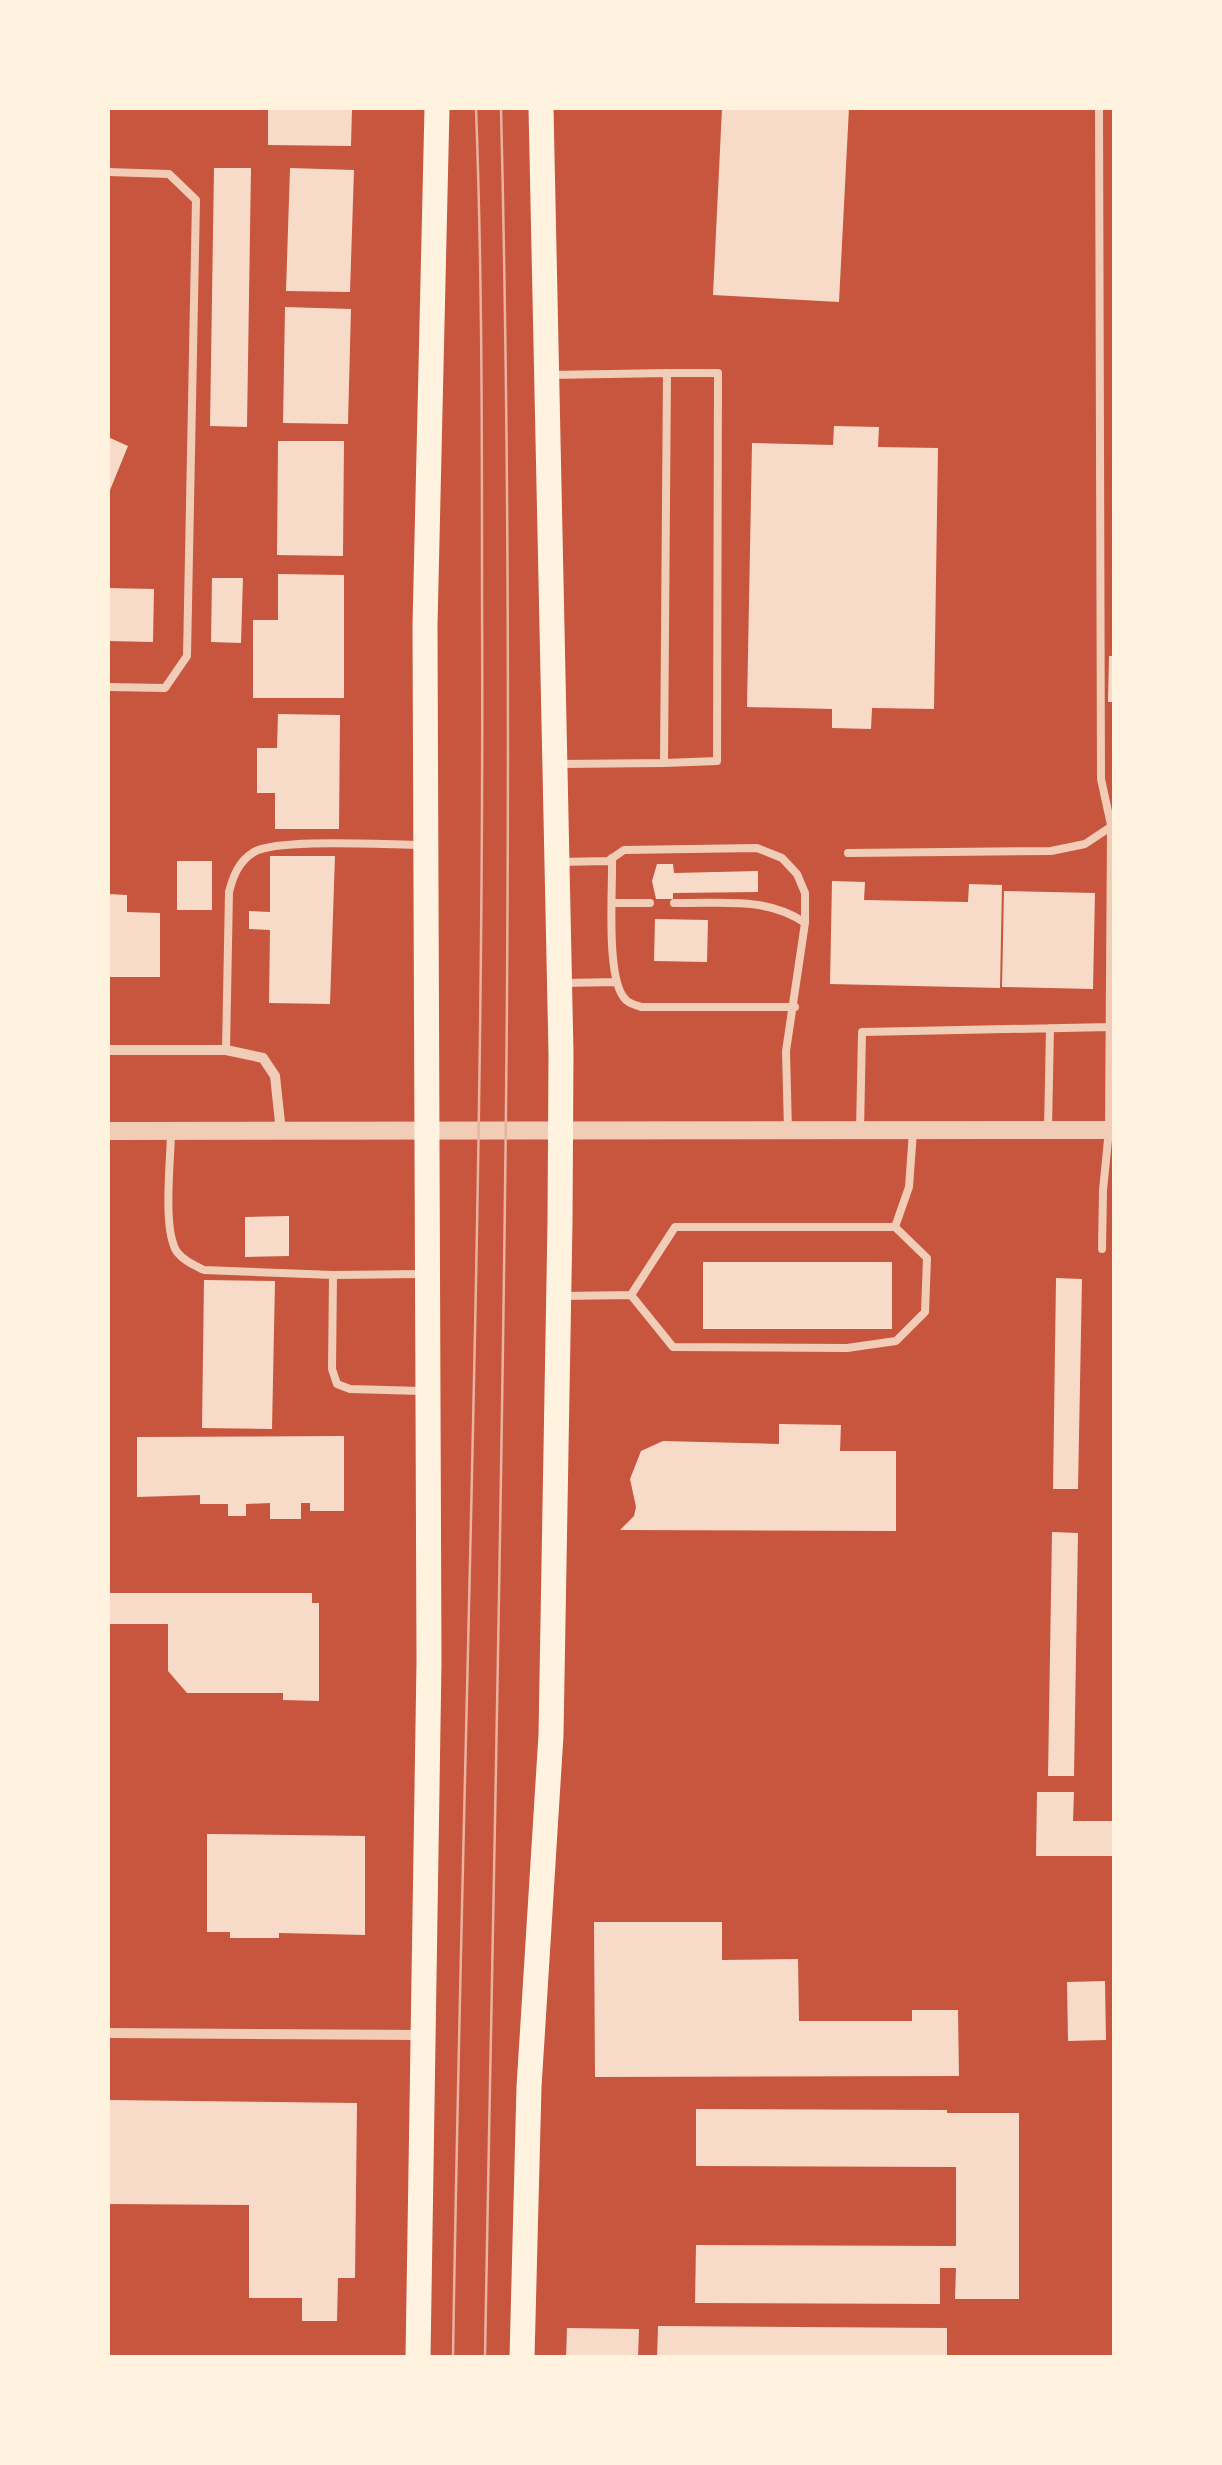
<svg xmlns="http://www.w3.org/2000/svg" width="1222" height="2465" font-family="Mulish,sans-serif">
<rect width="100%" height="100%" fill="#c8553d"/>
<path fill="#f7dbc8" d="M268,108H352L351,146L268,145Z
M722,108H849L839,302L713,295Z
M214,168H251L247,427L210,426Z
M290,168L354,170L350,292L286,291Z
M285,307L351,309L348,424L283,423Z
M834,426L879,427L878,447L938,448L934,709L872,708L871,729L832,728V709L747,707L752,443L833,445Z
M108,437L128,446L108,495Z
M278,441H344L343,556L277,555Z
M278,574L344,575V698H253V620H278Z
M212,578H243L241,643L211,642Z
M108,588L154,589L153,642L108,641Z
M1109,656H1114V702H1108Z
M278,714L340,715L339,829H275V793H257V748H277Z
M270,856H335L330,1004L269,1003L270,930L249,929V911L270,912Z
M177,861H212V910H177Z
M657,864H673L674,873L758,871V892L673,893V899H656L652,881Z
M832,881L865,882L864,900L968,902L969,884L1002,885L1000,988L830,984Z
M1004,891L1095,893L1093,989L1002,987Z
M108,894L127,895V912L160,913V977H108Z
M655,919L708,920L707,962L654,961Z
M289,1216V1256L245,1257V1217Z
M703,1262H892V1329H703Z
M1056,1278L1082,1279L1078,1489H1053Z
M204,1280L275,1281L272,1429L202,1428Z
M779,1424L841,1425L840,1451H896V1531L620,1530L634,1516L636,1507L630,1479L641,1451L663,1441L779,1444Z
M344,1436V1511H310V1503H301V1519H270V1503L246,1504V1516H228V1504H200V1495L137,1497V1437Z
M1052,1532L1078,1533L1074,1776H1048Z
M108,1593H312V1603H319V1701L283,1700V1693H187L168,1671V1624H108Z
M1037,1792H1074L1073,1821H1114V1856H1036Z
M207,1834L365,1836V1935L279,1933V1938H230V1932H207Z
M594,1922H722V1960L798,1959L799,2021H912V2010H958L959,2076L595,2077Z
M1105,1981L1106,2040L1068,2041L1067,1982Z
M108,2100L357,2103L355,2278H338L337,2321H302V2298H249V2205L108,2204Z
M696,2109L947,2110V2113H1019V2299H955L956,2268H940V2304L695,2303L696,2245L956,2246V2167L696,2166Z
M658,2326L947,2328V2358H657Z
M567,2328L639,2329L638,2358H566Z"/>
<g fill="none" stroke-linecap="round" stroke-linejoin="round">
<path stroke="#f1ccb7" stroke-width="8" d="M1099,108L1101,779L1111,825L1109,1130L1103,1190L1102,1249
M108,172L169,174L196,200L187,656L165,688L108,687
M550,375L667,373L664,763L559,764
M664,763L717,761L718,373H667
M848,853L1051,851L1085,844L1112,826
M612,858C613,887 605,981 626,1000C630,1004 636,1005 641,1007H795
M559,862L608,861L624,850L757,848L782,858L797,874L805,893V923L786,1051L788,1131
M614,903H650
M674,903C718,904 767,896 805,923
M562,983L617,982
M226,1050L229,892C233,876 239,861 254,852C277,838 388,845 421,845
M1048,1130L1050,1028
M171,1131C171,1160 162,1229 177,1252C184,1261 194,1265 204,1270L333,1275
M860,1131L862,1032L1110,1027
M675,1227H895L927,1258L925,1312L896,1341L847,1348L673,1347L631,1295Z
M895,1227L909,1187L913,1131
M563,1296L631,1295
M422,1391L350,1389L337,1384L332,1369L333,1275L423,1274"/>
<path stroke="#f1ccb7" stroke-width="10" d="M108,1050H226L263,1058L275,1076L281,1132
M108,2033L422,2035"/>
<path stroke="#f1ccb7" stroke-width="18" d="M108,1131L1114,1130"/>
<path stroke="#fff3e0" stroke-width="25" d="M418,2358L429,1662L425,626L437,108
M522,2358L529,2087L551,1735L560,1222L561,1053L541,108"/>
<path stroke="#e9b49f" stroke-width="2.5" d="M453,2358C462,1770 485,1182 482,594C482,432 482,269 476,108
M485,2358C498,1608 519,857 501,108"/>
</g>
<rect width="1222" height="2465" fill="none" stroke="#fff3e0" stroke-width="220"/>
</svg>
